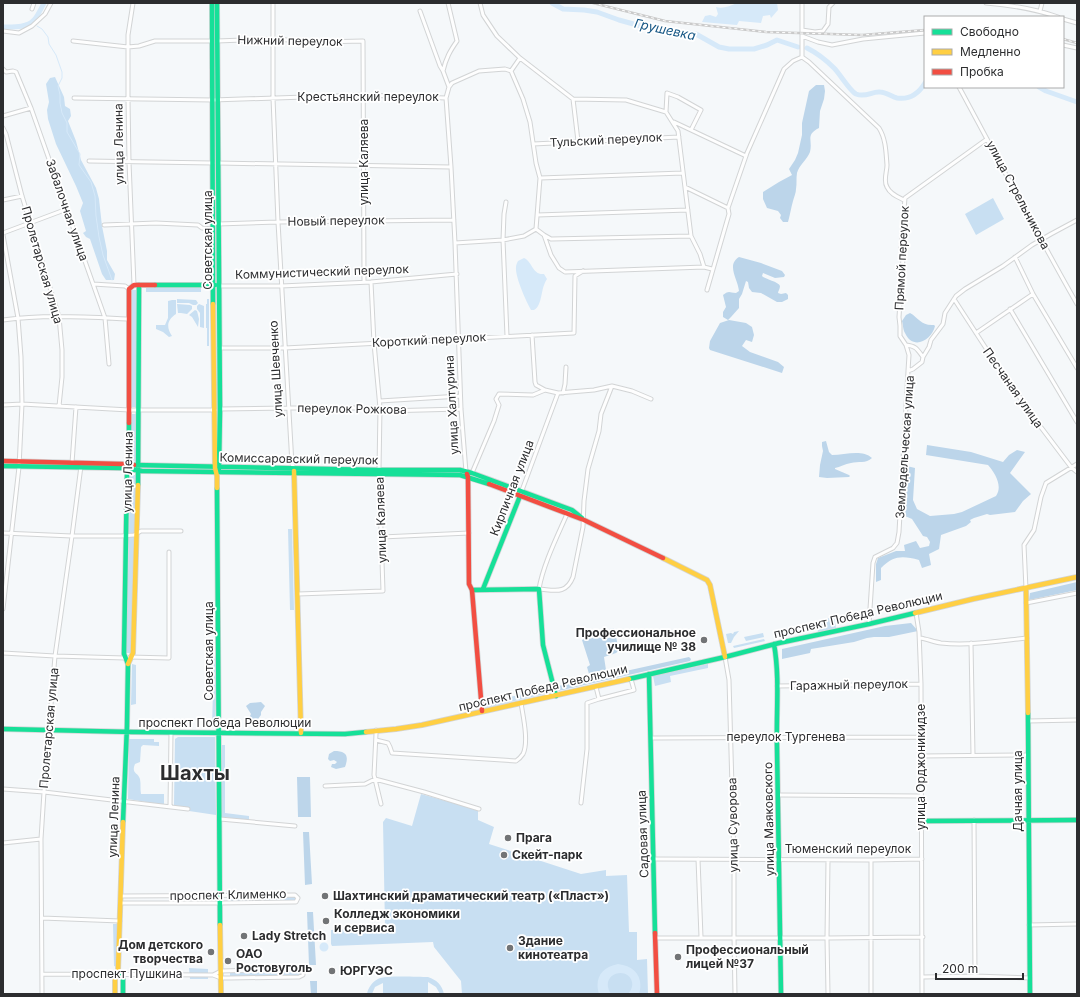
<svg xmlns="http://www.w3.org/2000/svg" width="1080" height="997" font-family="Inter,sans-serif">
<rect width="100%" height="100%" fill="#f5f8fa"/>
<path fill="#c8dff2" d="M55,77L64,97L65,106L70,109L71,116L68,121L76,141L81,160L96,188L99,199L102,226L107,251V260L115,274L114,280H106L102,274L90,239L86,237L83,233L86,231L80,211L83,203L76,186L56,144L48,119L47,110L49,102L46,84L50,78Z
M993,198L1004,219L976,235L965,214Z
M146,287H201V292H146Z
M131,290H137V407H131Z
M177,299L196,300L198,303L196,305H193L189,303H177Z
M207,299H209V346H207V328H206V304H207Z
M172,300H176V314C167,320 166,327 172,336L169,337L163,332L156,329V325H165L168,318V301Z
M177,304L190,305L192,306V309L187,314L181,313H178Z
M199,304L204,306V328L200,327V313L197,309V306Z
M195,310L197,311L199,319L198,327L192,317L189,315Z
M132,414H137V462L131,461Z
M130,475H136L135,533H129Z
M288,529H292L294,610H290Z
M129,537H134L131,653H126Z
M834,617L836,628L818,632L816,621Z
M792,627L793,631L779,634L778,630Z
M739,631L734,637L731,643H728L726,634L731,633L733,634L734,632Z
M763,633L764,637L746,641L744,637Z
M764,639L765,641L734,648L733,646Z
M214,656L217,657L215,726H212Z
M132,664L136,665V704L131,705Z
M708,664V668L670,676L671,682L655,686L653,676Z
M548,688L549,693L485,708L484,703Z
M178,737H215L216,815L189,811L188,808L175,806L174,805L175,739Z
M129,739H154V742H159V746L143,745L141,747L140,762L135,764C131,774 138,772 140,779C141,784 140,789 141,794H164V805L128,799Z
M222,745H225V813L249,816V820L222,817Z
M421,794L478,810V820L494,827L489,844L581,874L606,870V876L627,875L629,932H637V960L647,959L648,994H462L461,981L434,947L433,942L332,946L331,944V930L385,927L383,822L386,818L412,826Z
M295,896V900L228,901L229,897Z
M113,924H118L117,967L114,966Z
M189,968L208,969V979H190Z
M299,970L300,973L299,975L230,978V972Z
M428,977C437,980 442,985 444,994H440L436,987L428,982V994H383V983L375,987L372,994H367C368,988 372,982 378,979C385,975 418,977 428,977Z"/>
<path fill="#bcd5ea" d="M816,85H824L825,91L824,99L820,111L819,128C805,135 813,140 810,152C807,160 799,165 797,173C796,178 797,184 796,189C796,193 794,197 793,201C791,208 790,215 788,222H783L780,218L781,215L778,211L767,208L763,199V192L779,182L792,175L789,169L795,160L798,153L802,135V123L809,91Z
M739,257L761,263L782,271L785,275L784,277L775,278L763,273L762,276C765,279 779,282 780,286C780,289 778,291 778,293L781,294L786,293L788,295V299L782,302H777L761,293L752,292L749,288L748,282L746,281L742,294L739,299V308L731,317L728,320L723,317V312L726,307L723,295C730,290 729,293 736,293L739,291C738,279 726,265 739,257Z
M910,313C919,318 921,326 934,325L935,326C932,340 913,351 905,333C903,330 903,324 902,321L906,315Z
M729,320L746,323L752,327L754,335L752,342L746,340L742,346L750,352L778,362L784,367L782,373L710,350L709,348L710,341L720,323Z
M826,441L829,452L832,455C845,455 862,449 872,458C866,464 858,461 851,463C845,464 840,467 835,468V469L849,475L850,476L849,477L827,478L819,477L820,465L823,451L822,446V442Z
M927,445L971,452L1003,462L1009,455L1017,450L1025,452L1010,473L1031,494L1023,501L1015,512L990,515L987,514L974,518L970,520L971,522L966,526L941,535L939,549L929,554L931,565L922,568L919,560C903,556 894,555 881,568V580L876,582V564L878,558L896,551H905L904,545L916,541L920,548L929,546L930,542L927,537L923,536L912,519L905,516L907,466L915,468L913,500L917,509L930,516L954,514L962,512L996,496C1003,486 995,473 988,465L926,455Z
M1077,582V590L1029,600L1030,593Z
M911,623L918,631L889,637H874L867,638L854,642L811,649L810,653L782,659V649L885,626Z
M614,628L619,650L616,653L604,657L606,670L589,674L587,667L590,665L582,640L597,632Z
M689,657L691,659L690,661L558,691L557,689L558,686Z
M261,702L265,706L261,712V715L258,719L251,721L248,720L251,714L246,706L250,703Z
M334,751C347,751 349,756 345,767L336,769L331,767L332,764H335L337,762L334,760L330,761L328,759L329,754Z
M297,777H310L311,817H298Z
M303,832H309L312,884L305,885Z
M307,912H313L316,965H309Z
M310,981H317V994H311Z"/>
<path fill="#d6e9f9" d="M737,3H777L778,10L771,18L770,15L763,16L761,23L739,21L737,25L702,22L705,16L710,15L716,17L718,14L716,7C723,9 730,6 737,3Z
M524,258C533,262 532,275 544,274L547,279C540,289 543,305 534,310H531C526,301 515,277 516,267C516,265 517,263 518,261Z
M319.5 947a4.5 4.5 0 1 1 9 0a4.5 4.5 0 1 1-9 0Z
M618,964C635,966 644,977 639,994H628C631,990 633,987 632,982C628,965 598,974 611,994H599C594,978 602,967 618,964Z"/>
<g fill="none" stroke-linecap="round" stroke-linejoin="round">
<path stroke="#d6e9f9" stroke-width="1" d="M37,26L42,29L48,37L49,44L56,55L62,72V78L58,86L60,95V103L62,113L67,123V132L80,154L79,165L91,182L95,196L96,216L99,237L103,255L112,280"/>
<path stroke="#d6e9f9" stroke-width="5" d="M552,3L563,9L584,10L597,12L619,20L648,28L696,34L719,47L729,49H754L767,45L777,40L798,47
M3,27C13,27 27,28 34,20C37,17 42,7 44,3
M807,48C817,53 826,60 834,68C840,74 850,91 856,94C866,98 872,91 880,92C886,92 892,97 897,98C910,100 919,93 925,83
M1039,87L1046,91L1077,102"/>
<g stroke="#d2d4d5" stroke-width="5">
<path id="street" d="M133,3L128,35V99L129,162L134,285
M273,3V98L278,222L292,464L294,468
M480,3L483,15L497,36L520,58L573,99L626,100L666,112L678,131L691,236L700,254L704,267
M986,3C1011,5 1035,9 1058,17
M32,9L34,3
M420,11L440,66L443,71L449,87
M1040,11L1042,3
M1063,19L1077,23
M802,30L815,32L823,31L828,24L829,7L833,3
M3,31L19,33L32,26L45,14L51,3
M802,36L818,42L832,45L863,39L925,33
M73,41L128,47L139,46L155,41H212
M217,41L273,39L320,42L363,41L364,282
M1063,45L1077,48
M802,57L809,62L879,128C886,139 886,153 887,165C887,172 883,181 887,187C890,194 898,197 904,200
M3,69L6,72L13,71L16,72L31,108L105,318L109,364
M443,71C446,58 450,51 457,41L448,3
M511,71L520,58
M959,87C998,159 1036,232 1077,304
M74,98L213,100L363,95L446,98
M573,99L578,141
M666,112L667,93L678,97L701,110L691,130
M3,116L31,108
M674,122L746,156
M3,128L6,134L22,196L59,317L62,350V377L59,406
M533,144L679,137
M89,161L213,163
M218,163L451,167
M540,178L683,173
M685,187L728,208
M3,200L22,196
M506,202L504,214L503,240L507,336
M537,215L688,210
M218,224L278,222L454,220
M104,225L156,223L198,225L202,228L213,229
M536,229L544,235L551,255L559,268L565,272L704,267L712,269
M3,233L67,209
M3,235L18,318L21,357L22,404L19,467L3,609
M544,235L551,239L691,236
M455,243L503,240L524,236L536,229
M1015,257L1033,294L1077,368
M93,284L125,286L129,289
M219,286H281L371,282L457,274
M707,290L729,214L728,208L747,153L784,69L793,61L802,57V3
M954,299L989,353L1034,418L1071,467L1077,472
M1010,309L1077,422
M3,320C44,314 87,317 129,319
M976,333L1033,294
M532,335L535,382L536,385L545,390
M906,345C916,346 917,349 923,357
M219,348H285L574,333L575,276L583,271
M908,371L909,355L906,345L900,336V326L899,317L903,258L901,248L905,198L987,139
M563,393L565,384L566,367
M380,401L460,396
M3,405L22,404L129,410H215
M220,409L288,408H380L384,411L461,409
M72,463L76,407
M466,472L461,409L455,243L451,167L446,98L449,87L452,83L479,71L505,69L511,71L523,99L530,122L536,163L540,178L536,229
M472,473L494,421L499,405L496,399L499,394L533,395L545,390L558,393L594,390L612,386L632,391L651,399
M521,493L558,393
M567,514C557,537 543,565 539,589C554,590 566,595 573,577L583,527L584,501L588,469L599,431L601,414L612,386
M3,533L72,536H121L134,535L141,531H181
M382,537L469,533
M1026,589L1024,545L1034,530L1041,497L1046,483L1077,464
M298,594L383,591L379,470L380,408L374,343L371,282
M1026,603L1077,593
M916,613L919,632L921,684L922,994
M869,624L873,563L875,557L893,548L897,543L899,532L908,371L913,369L922,362L923,357L929,347L931,340L943,324L945,313L956,296L965,289L1003,266L1032,245L1051,234L1077,220
M920,638C927,639 934,642 941,643C969,646 999,641 1027,638
M971,643L973,755
M3,653L55,656L125,658
M130,657L169,658V552
M725,657L729,680L734,859V937L735,994
M777,686L921,684
M596,687L599,699
M1028,721L1077,720
M376,730V734L374,775L381,804
M651,738L921,737
M376,740L388,743L390,747L392,753L516,761C519,759 521,757 523,754C529,742 523,716 521,703
M921,756L1028,755
M325,786L365,784L375,779L424,792L479,809
M3,789L44,792L188,809
M779,795L921,796
M581,803L587,749V703L599,699L634,690L631,679
M170,807L171,733
M220,819L295,826
M974,820L975,976
M3,843L41,839
M654,859L871,860L922,859
M698,859L701,937
M828,860L827,938L828,994
M871,860V994
M121,903H220L295,902H296L298,898L295,895L121,896
M42,918L120,921
M1029,925L1077,924
M656,938H827L923,937
M42,974L213,975L221,978H229L299,977L303,975V973L302,970L300,969L221,971L213,975
M923,977L975,976L1030,978
M42,994L41,839L44,792L55,656L72,536L81,466"/>
</g>
<g stroke="#d2d4d5" stroke-width="6">
<path id="fast" d="M212,3L213,304
M217,3L220,409L219,469
M155,285H215
M134,465L376,470H460L472,473L572,510L582,518
M3,466L122,468L142,471L460,475L489,484
M138,485L139,285
M217,488L220,925
M483,589L520,496
M472,590L539,589L543,645L556,696
M774,644C780,678 776,713 777,747C779,830 780,912 781,994
M649,674L655,933
M629,679L725,657L779,643L869,624L915,613
M1028,713L1030,994
M3,729L133,732L345,734L366,732
M922,821L1077,820
M123,822L127,726L128,664L124,654L127,475L129,459V423
M118,971L123,979V994"/>
</g>
<g stroke="#d2d4d5" stroke-width="6">
<path id="slow" d="M213,304L215,468L217,476V488
M294,471L301,733
M663,558L707,580L710,585L725,657
M1026,589L1028,713
M915,613L973,599L1077,577
M128,664L133,653L138,485
M366,732L396,729L422,725L629,679
M220,925L221,994
M115,994V979L118,971L123,822"/>
</g>
<g stroke="#d2d4d5" stroke-width="6">
<path id="jam" d="M129,423V289L134,285H155
M3,461L122,464L134,465
M467,474L468,477L469,584L472,590L482,711
M489,484L584,520L663,558
M655,933L657,994"/>
</g>
<use href="#street" stroke="#fefefe" stroke-width="3"/>
<use href="#fast" stroke="#16e098" stroke-width="4.5"/>
<use href="#slow" stroke="#ffcf43" stroke-width="4.5"/>
<use href="#jam" stroke="#f24e42" stroke-width="4.5"/>
<g stroke="#cacaca" stroke-width="2.5">
<path id="rail" d="M593,3L665,21L766,32L862,35L925,30
M1063,39L1077,43"/>
</g>
<use href="#rail" stroke="#fff" stroke-width="1" stroke-dasharray="3" stroke-linecap="butt"/>
</g>
<g fill="#727476" stroke="#fff" stroke-width="1.5">
<circle cx="704" cy="640" r="4"/>
<circle cx="508" cy="838" r="4"/>
<circle cx="504" cy="855" r="4"/>
<circle cx="325" cy="896" r="4"/>
<circle cx="326" cy="921" r="4"/>
<circle cx="244" cy="936" r="4"/>
<circle cx="510" cy="948" r="4"/>
<circle cx="211" cy="952" r="4"/>
<circle cx="678" cy="957" r="4"/>
<circle cx="228" cy="961" r="4"/>
<circle cx="332" cy="971" r="4"/>
</g>
<g text-anchor="middle" stroke-width="3.5" stroke-linejoin="round" paint-order="stroke">
<g font-size="12" fill="#2c2d2f" stroke="#fff">
<text transform="translate(290 41) rotate(1)" y="4">Нижний переулок</text>
<text x="368" y="101">Крестьянский переулок</text>
<text transform="translate(606 140) rotate(-3)" y="4">Тульский переулок</text>
<text transform="translate(119 144) rotate(-91)" y="4">улица Ленина</text>
<text transform="translate(364 162) rotate(-90)" y="4">улица Каляева</text>
<text transform="translate(1018 195) rotate(62)" y="4">улица Стрельникова</text>
<text transform="translate(67 210) rotate(71)" y="4">Забалочная улица</text>
<text transform="translate(336 221) rotate(-1)" y="4">Новый переулок</text>
<text transform="translate(208 240) rotate(-90)" y="4">Советская улица</text>
<text transform="translate(902 258) rotate(-87)" y="4">Прямой переулок</text>
<text transform="translate(42 265) rotate(74)" y="4">Пролетарская улица</text>
<text transform="translate(322 272) rotate(-2)" y="4">Коммунистический переулок</text>
<text transform="translate(429 340) rotate(-3)" y="4">Короткий переулок</text>
<text transform="translate(276 369) rotate(-93)" y="4">улица Шевченко</text>
<text transform="translate(1013 388) rotate(55)" y="4">Песчаная улица</text>
<text transform="translate(452 405) rotate(-93)" y="4">улица Халтурина</text>
<text transform="translate(352 409) rotate(1)" y="4">переулок Рожкова</text>
<text transform="translate(905 447) rotate(-86)" y="4">Земледельческая улица</text>
<text transform="translate(299 459) rotate(1)" y="4">Комиссаровский переулок</text>
<text transform="translate(128 472) rotate(-89)" y="4">улица Ленина</text>
<text transform="translate(512 488) rotate(-69)" y="4">Кирпичная улица</text>
<text transform="translate(381 520) rotate(-92)" y="4">улица Каляева</text>
<text transform="translate(858 615) rotate(-13)" y="4">проспект Победа Революции</text>
<text transform="translate(209 651) rotate(-90)" y="4">Советская улица</text>
<text transform="translate(849 685) rotate(-1)" y="4">Гаражный переулок</text>
<text transform="translate(543 688) rotate(-13)" y="4">проспект Победа Революции</text>
<text x="225" y="727">проспект Победа Революции</text>
<text transform="translate(49 728) rotate(-85)" y="4">Пролетарская улица</text>
<text x="786" y="741">переулок Тургенева</text>
<text transform="translate(921 767) rotate(-90)" y="4">улица Орджоникидзе</text>
<text transform="translate(1018 791) rotate(-90)" y="4">Дачная улица</text>
<text transform="translate(114 817) rotate(-88)" y="4">улица Ленина</text>
<text transform="translate(769 819) rotate(-91)" y="4">улица Маяковского</text>
<text transform="translate(733 825) rotate(-91)" y="4">улица Суворова</text>
<text transform="translate(643 834) rotate(-92)" y="4">Садовая улица</text>
<text x="848" y="853">Тюменский переулок</text>
<text transform="translate(228 895) rotate(-1)" y="4">проспект Клименко</text>
<text x="127" y="978">проспект Пушкина</text>
</g>
<g font-size="12" font-weight="bold" fill="#2c2d2f" stroke="#fff" text-anchor="start">
<text x="696" y="637" text-anchor="end">Профессиональное<tspan x="696" dy="14">училище № 38</tspan></text>
<text x="516" y="842">Прага</text>
<text x="512" y="859">Скейт-парк</text>
<text x="333" y="900">Шахтинский драматический театр («Пласт»)</text>
<text x="334" y="918">Колледж экономики<tspan x="334" dy="14">и сервиса</tspan></text>
<text x="252" y="940">Lady Stretch</text>
<text x="518" y="945">Здание<tspan x="518" dy="14">кинотеатра</tspan></text>
<text x="203" y="949" text-anchor="end">Дом детского<tspan x="203" dy="14">творчества</tspan></text>
<text x="686" y="954">Профессиональный<tspan x="686" dy="14">лицей №37</tspan></text>
<text x="236" y="958">ОАО<tspan x="236" dy="14">Ростовуголь</tspan></text>
<text x="340" y="975">ЮРГУЭС</text>
</g>
<g font-size="13" font-style="italic" fill="#165785" stroke="#fff">
<text transform="translate(665 29) rotate(12)" y="5">Грушевка</text>
</g>
<g font-size="20" font-weight="bold" fill="#2c2d2f" stroke="#fff">
<text x="195" y="780">Шахты</text>
</g>
</g>
<rect width="1080" height="997" fill="none" stroke="#2c2d2f" stroke-width="8"/>
<rect x="924" y="16" width="140" height="72" fill="#ffffff" stroke="#ababac"/>
<rect x="932" y="29" width="20" height="6" fill="#16e098" stroke="#ababac"/>
<text x="960" y="36" font-size="12" fill="#2c2d2f">Свободно</text>
<rect x="932" y="49" width="20" height="6" fill="#ffcf43" stroke="#ababac"/>
<text x="960" y="56" font-size="12" fill="#2c2d2f">Медленно</text>
<rect x="932" y="69" width="20" height="6" fill="#f24e42" stroke="#ababac"/>
<text x="960" y="76" font-size="12" fill="#2c2d2f">Пробка</text>
<path d="M936 973v6h87v-6" fill="none" stroke="#2c2d2f" stroke-width="2"/>
<text x="942" y="973" font-size="12" fill="#2c2d2f" stroke="#ffffff" stroke-width="3" paint-order="stroke">200 m</text>
</svg>
